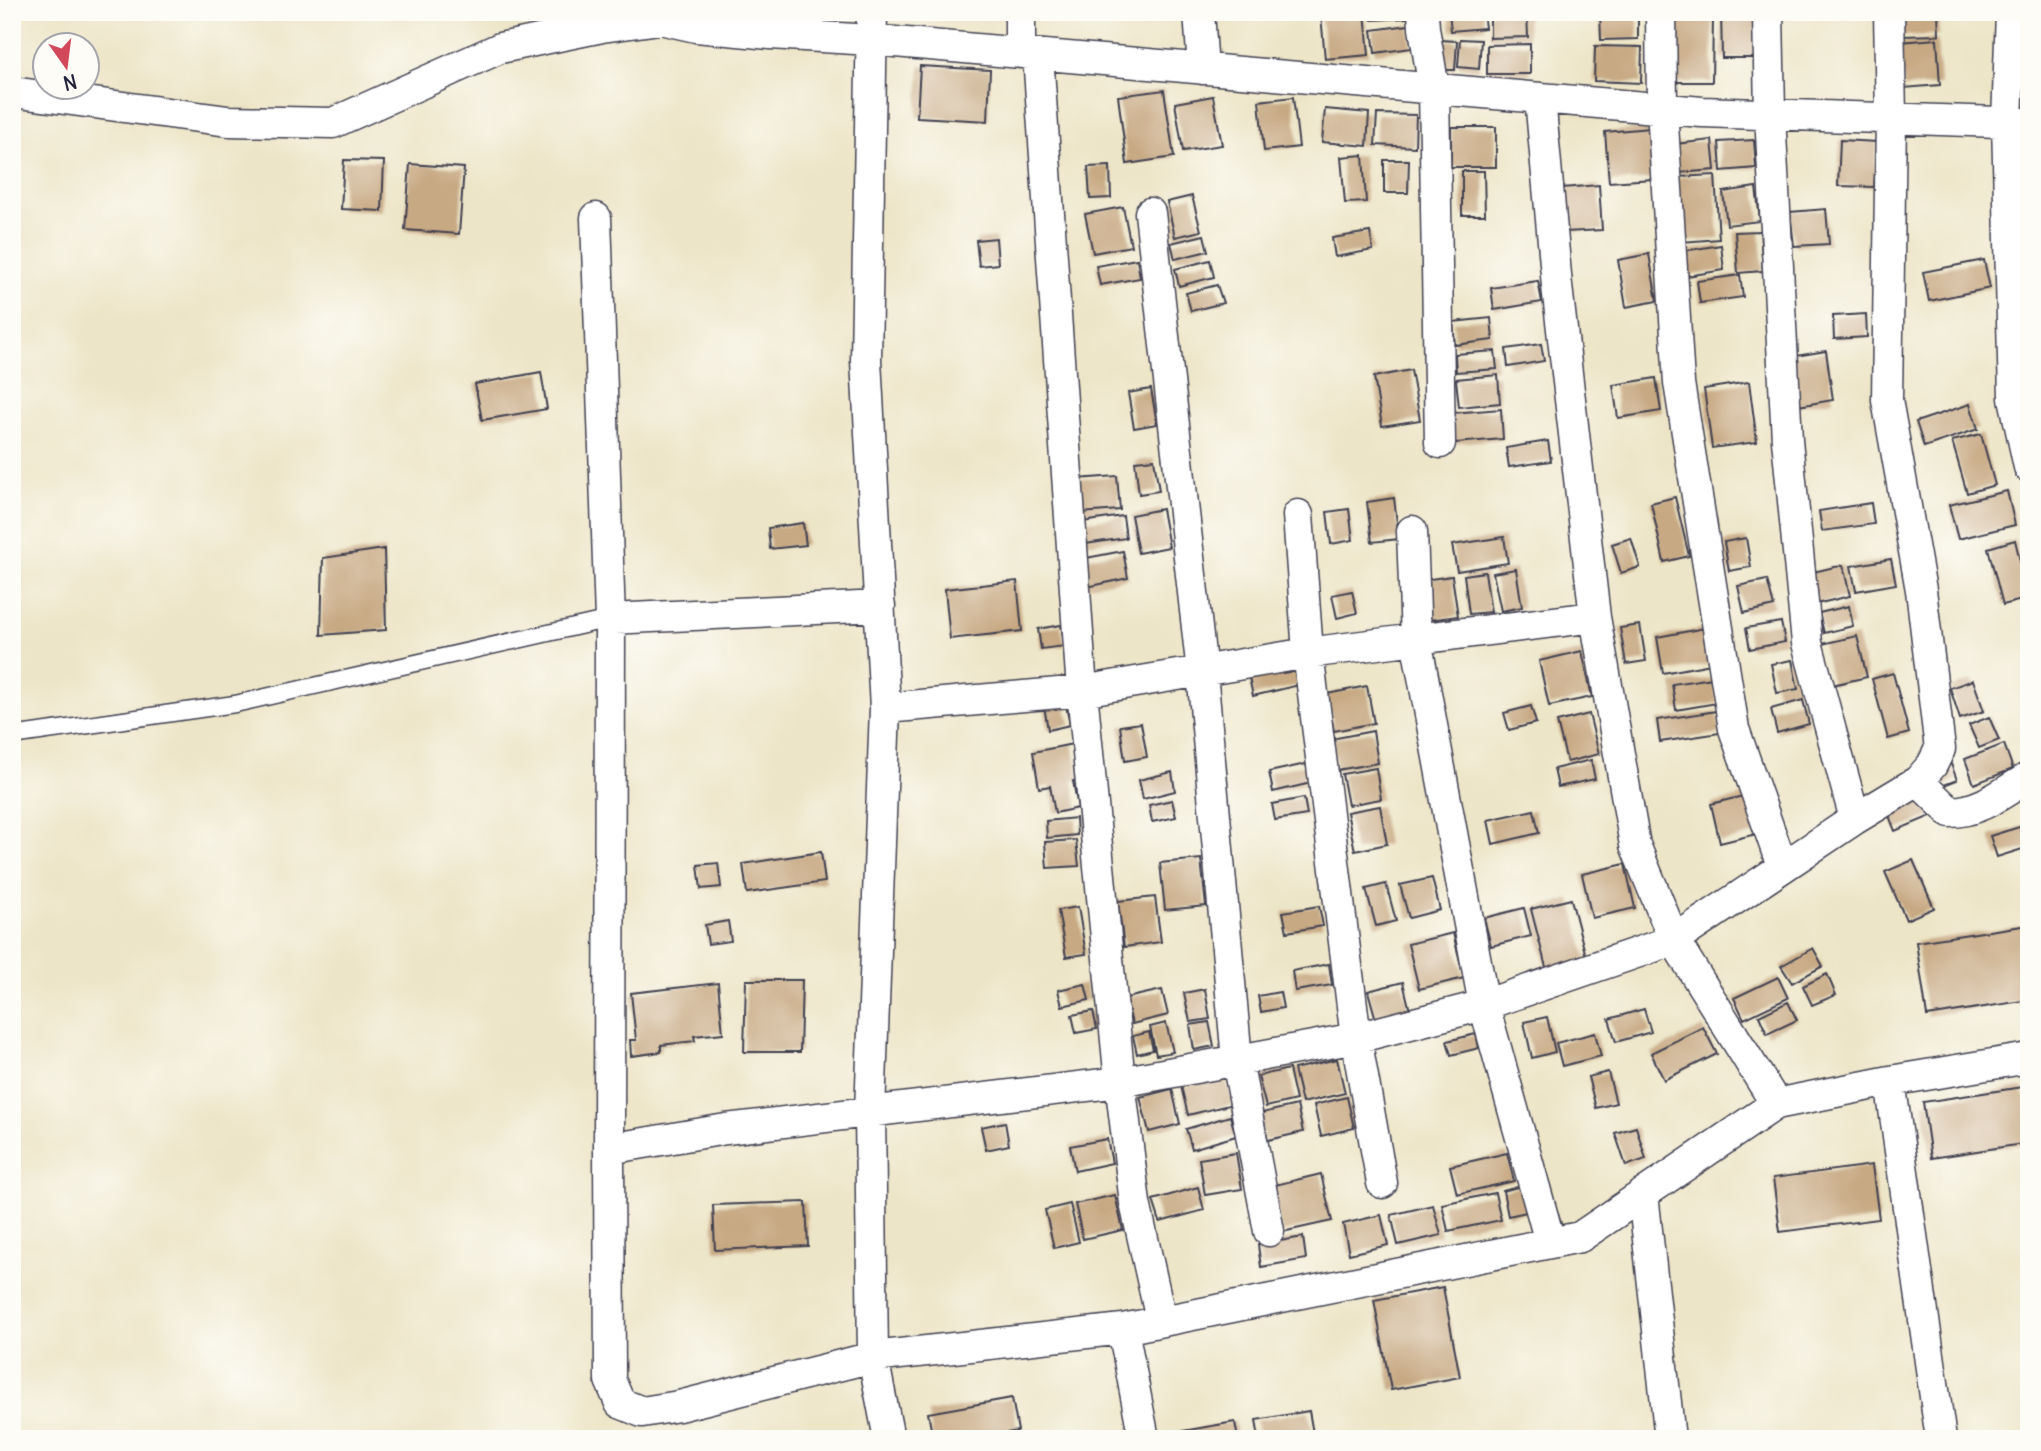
<svg xmlns="http://www.w3.org/2000/svg" width="2041" height="1451" font-family="Delius,sans-serif">
<rect width="100%" height="100%" fill="#fdfcf7"/>
<filter id="ink" filterUnits="userSpaceOnUse"><feTurbulence type="fractalNoise" baseFrequency=".0143" numOctaves="2"/><feDisplacementMap in="SourceGraphic" scale="14" xChannelSelector="R" yChannelSelector="G"/><feConvolveMatrix kernelMatrix="1 2 1 2 8 2 1 2 1" color-interpolation-filters="sRGB"/></filter>
<filter id="wash" filterUnits="userSpaceOnUse"><feTurbulence type="fractalNoise" baseFrequency=".00686" numOctaves="4" result="noise"/><feDisplacementMap in="SourceGraphic" scale="28" xChannelSelector="R" yChannelSelector="G"/><feGaussianBlur stdDeviation="1.57" result="paint"/><feColorMatrix in="noise" values="0 0 0 0 0 0 0 0 0 0 0 0 0 0 0 0 0 1.4 0 .05"/><feComposite in="paint" operator="in"/></filter>
<g filter="url(#wash)">
<rect width="100%" height="100%" fill="#ede5c7"/>
<g id="blocks">
<path fill="#c7a983" d="M1346,12H1365L1369,55L1325,59L1321,15Z
M1372,12H1408V18L1372,20Z
M1449,12H1483L1485,28L1451,31Z
M1490,12H1527L1528,37L1490,38Z
M1600,12H1638V39L1601,40Z
M1721,12H1759V58H1722Z
M1902,12H1938L1939,35L1902,36Z
M1676,16L1713,17L1712,82H1675Z
M2027,17H2029V48H2025Z
M1409,25L1412,48L1375,53L1372,30Z
M1460,39L1481,40L1479,69L1458,67Z
M1937,39L1940,85L1904,88L1900,42Z
M1439,40L1457,41L1455,70H1437Z
M1530,44V74H1487V45Z
M1595,46L1642,47L1641,83L1594,81Z
M920,66L990,70L988,121L917,117Z
M1164,90L1174,157L1127,164L1118,96Z
M1213,96L1222,145L1183,151L1175,103Z
M1293,97L1299,147L1264,151L1259,101Z
M1325,109L1369,113L1367,146L1322,142Z
M1377,114L1416,115L1415,147L1375,145Z
M1451,127H1496V167H1451Z
M1650,128L1653,179L1609,182L1605,132Z
M1712,140L1715,170L1678,173L1675,144Z
M1754,140L1756,168L1721,171L1719,142Z
M1840,140L1877,142L1874,187L1838,186Z
M1363,155L1366,202L1345,203L1341,157Z
M344,160L384,161L382,211L341,209Z
M1384,160H1409L1408,193H1384Z
M410,164L464,168L459,234L405,230Z
M1110,166L1111,198L1090,199L1088,167Z
M1462,171H1484L1485,215H1462Z
M1715,175L1719,239L1682,242L1677,177Z
M1599,185L1602,230L1565,232L1562,188Z
M1756,187L1760,221L1727,225L1723,192Z
M1192,196L1201,231L1175,237L1167,202Z
M1123,207L1131,246L1093,253L1085,214Z
M1826,209L1829,244L1794,246L1790,212Z
M1760,231L1763,271L1738,273L1735,232Z
M1370,232L1373,250L1335,257L1332,238Z
M1204,235L1208,251L1175,259L1171,243Z
M996,238L998,264L979,266L976,240Z
M1721,245L1724,270L1687,276L1683,251Z
M1649,254L1657,301L1626,307L1618,260Z
M1137,259L1140,278L1100,285L1096,266Z
M1210,260L1214,277L1179,286L1175,269Z
M1984,260L1990,288L1929,301L1923,272Z
M1740,275L1743,297L1700,303L1697,281Z
M1538,281L1542,302L1494,310L1491,288Z
M1217,285L1223,303L1191,311L1186,293Z
M1866,314L1867,337L1834,339L1833,316Z
M1491,318L1493,340L1455,345L1453,322Z
M1541,344L1544,361L1508,367L1506,349Z
M1495,351L1497,369L1456,372L1455,354Z
M1826,351L1833,400L1798,406L1790,357Z
M1411,370L1420,420L1382,426L1374,377Z
M541,372L547,409L482,420L475,384Z
M1498,375L1500,403L1459,407L1456,379Z
M1656,378L1661,411L1618,418L1613,385Z
M1749,382L1757,442L1712,448L1704,389Z
M1151,389L1157,424L1134,428L1128,393Z
M1970,404L1978,429L1924,447L1916,422Z
M1501,409L1503,439L1455,443L1452,413Z
M1981,434L1995,485L1967,493L1952,441Z
M1548,441L1551,461L1509,467L1506,448Z
M1154,459L1159,491L1139,494L1135,461Z
M1117,476L1120,510L1080,513L1077,479Z
M2007,491L2015,525L1958,539L1949,505Z
M1675,497L1689,556L1664,562L1651,503Z
M1394,498L1399,539L1372,542L1367,502Z
M1871,503L1874,524L1822,531L1819,511Z
M1162,509L1169,547L1138,553L1131,515Z
M1349,509L1353,540L1331,544L1327,512Z
M1123,516L1126,538L1085,544L1082,522Z
M803,523L806,545L770,549L768,528Z
M1504,537L1508,563L1457,571L1452,545Z
M1631,538L1640,567L1621,573L1612,544Z
M1746,538L1751,567L1729,571L1724,542Z
M2015,540L2029,598L2003,605L1988,548Z
M384,549L386,630L321,635L323,558Z
M1123,551L1128,578L1087,587L1081,559Z
M1891,559L1896,584L1856,591L1851,566Z
M1843,565L1850,596L1812,605L1805,574Z
M1516,569L1522,607L1501,611L1493,573Z
M1485,572L1491,612L1469,614L1464,575Z
M1452,576L1458,616L1429,620L1423,580Z
M1767,580L1774,606L1744,613L1738,586Z
M1017,581L1022,631L950,639L945,589Z
M1352,591L1357,613L1337,618L1332,595Z
M1849,606L1853,626L1824,633L1819,613Z
M1781,622L1785,642L1750,649L1746,628Z
M1061,625L1065,646L1041,649L1038,629Z
M1640,625L1646,661L1626,664L1620,628Z
M1705,628L1711,664L1663,673L1657,637Z
M1857,636L1867,677L1832,685L1822,644Z
M1582,651L1592,697L1549,706L1539,661Z
M1792,660L1798,689L1777,693L1771,664Z
M1294,662L1299,685L1253,696L1248,673Z
M1893,673L1909,733L1888,739L1872,679Z
M1713,678L1717,703L1676,710L1672,684Z
M1973,680L1984,711L1960,719L1950,688Z
M1367,686L1374,723L1334,731L1327,694Z
M1803,700L1809,724L1777,733L1771,709Z
M1065,701L1070,725L1048,730L1044,706Z
M1531,706L1536,723L1509,730L1504,713Z
M1717,711L1720,733L1660,742L1657,720Z
M1589,714L1599,754L1567,762L1557,722Z
M1989,717L1999,740L1979,748L1969,725Z
M1141,723L1147,757L1125,761L1120,726Z
M1373,731L1378,763L1337,770L1331,739Z
M1073,744L1080,780L1073,781L1078,808L1055,813L1050,786L1039,788L1033,752Z
M2004,744L2013,769L1974,784L1965,759Z
M1591,760L1595,779L1558,787L1554,769Z
M1306,764L1311,783L1273,792L1269,772Z
M1951,764L1957,780L1934,789L1928,772Z
M1376,768L1381,799L1348,805L1342,774Z
M1172,772L1175,791L1143,799L1139,780Z
M1921,790L1931,816L1895,831L1885,805Z
M1747,795L1756,834L1720,843L1711,804Z
M1304,798L1307,815L1275,820L1272,804Z
M1172,800L1176,817L1152,822L1149,805Z
M1380,806L1387,844L1355,851L1347,812Z
M1534,810L1539,833L1493,844L1488,820Z
M1076,818L1077,835L1047,838L1046,821Z
M2029,824V847L1997,857L1990,836Z
M1076,840L1079,866L1047,868L1045,842Z
M821,852L825,882L747,893L743,864Z
M1201,859L1206,906L1165,910L1160,863Z
M1913,860L1934,908L1906,920L1885,872Z
M718,863L721,887L701,889L698,865Z
M1625,864L1635,908L1592,918L1582,874Z
M1432,878L1440,910L1409,918L1400,885Z
M1386,884L1396,921L1376,926L1366,889Z
M1155,897L1161,942L1124,947L1118,901Z
M1571,899L1588,964L1548,975L1531,909Z
M1319,906L1323,926L1287,932L1283,912Z
M1078,907L1086,954L1066,957L1058,910Z
M1524,908L1531,936L1491,946L1484,918Z
M728,921L731,941L708,944L705,925Z
M2029,925V1000L1927,1016L1916,942Z
M1453,933L1464,978L1419,989L1408,944Z
M1813,948L1823,966L1792,983L1781,966Z
M1329,964L1332,985L1295,991L1292,971Z
M1827,974L1836,995L1812,1005L1803,986Z
M1778,977L1788,998L1744,1019L1734,998Z
M746,980H802L800,1052H744Z
M1403,982L1410,1011L1376,1020L1368,991Z
M718,983L723,1033L694,1036L695,1041L661,1045V1052L631,1056L630,1040H636L631,993Z
M1085,984L1089,1000L1062,1006L1058,990Z
M1205,989L1210,1019L1190,1022L1184,993Z
M1162,990L1168,1015L1132,1024L1126,998Z
M1280,992L1283,1008L1261,1012L1258,996Z
M1788,1002L1797,1020L1767,1034L1759,1016Z
M1644,1009L1651,1032L1616,1042L1609,1019Z
M1093,1011L1097,1029L1076,1033L1072,1015Z
M1547,1017L1555,1052L1532,1058L1524,1022Z
M1209,1022L1214,1046L1194,1050L1190,1025Z
M1166,1023L1173,1052L1156,1055L1150,1027Z
M1703,1027L1717,1054L1664,1080L1651,1053Z
M1149,1032L1153,1050L1137,1054L1133,1036Z
M1595,1033L1601,1056L1562,1066L1556,1043Z
M1476,1034L1479,1048L1451,1055L1447,1041Z
M1337,1059L1345,1093L1302,1103L1294,1069Z
M1289,1069L1296,1100L1266,1107L1258,1076Z
M1224,1071L1233,1104L1188,1115L1180,1082Z
M1608,1072L1616,1103L1596,1108L1588,1077Z
M2023,1087L2029,1124V1143L1931,1158L1923,1102Z
M1172,1089L1180,1124L1149,1132L1140,1097Z
M1347,1097L1354,1128L1321,1136L1314,1105Z
M1297,1105L1303,1132L1264,1141L1258,1114Z
M1230,1116L1236,1136L1192,1149L1186,1129Z
M1005,1122L1009,1145L986,1150L981,1127Z
M1636,1127L1646,1159L1626,1166L1615,1133Z
M1107,1139L1112,1163L1075,1171L1070,1146Z
M1236,1153L1242,1189L1205,1195L1199,1159Z
M1507,1153L1514,1181L1457,1194L1450,1166Z
M1872,1165L1879,1219L1780,1232L1773,1178Z
M1321,1174L1332,1221L1282,1232L1271,1186Z
M1521,1186L1527,1212L1508,1216L1503,1191Z
M1198,1187L1204,1210L1160,1222L1153,1200Z
M1495,1193L1501,1220L1448,1231L1442,1204Z
M1115,1195L1123,1230L1083,1239L1075,1204Z
M806,1202L808,1246L715,1250L713,1205Z
M1070,1204L1079,1242L1054,1248L1045,1210Z
M1433,1205L1441,1235L1398,1245L1391,1215Z
M1381,1215L1388,1245L1349,1254L1343,1224Z
M1303,1237L1306,1259L1261,1267L1258,1245Z
M1443,1287L1460,1377L1391,1390L1374,1300Z
M1012,1398L1018,1431L973,1439H933L928,1413Z
M1309,1411L1314,1439H1259L1256,1420Z
M1235,1422L1238,1439H1172L1171,1433Z"/>
</g>
</g>
<g filter="url(#ink)">
<use href="#blocks" fill-opacity="0" stroke="#403f50" stroke-width="2"/>
<g fill="none" stroke-linecap="round" stroke-linejoin="round">
<g stroke="#403f50" stroke-width="19">
<path id="service" d="M12,736L235,704L610,619"/>
</g>
<g stroke="#403f50" stroke-width="33">
<path id="minor" d="M872,12L866,360L885,708L870,1112L873,1357L889,1439
M1199,12L1203,69
M1423,12L1424,28L1434,89L1440,443
M1661,12L1662,108L1679,383L1734,729L1782,866
M2011,12L2007,122L2014,398L2029,467
M1020,53V12
M1038,55L1082,691L1120,1082L1135,1203L1161,1320
M12,92L228,121L333,123L500,48L602,27L660,19L696,27L770,34L872,40L1702,112L2029,123
M1540,98L1557,286L1595,617L1416,639L1484,1005L1550,1242
M1150,213L1202,672L1237,1060L1269,1231
M596,218L610,619
M1298,515L1308,653L1356,1038L1382,1183
M880,606L610,619L609,1149L726,1129L1120,1082L1356,1038L1484,1005L1674,940L1855,819L1807,643L1787,440L1770,114L1768,12
M1595,617L1635,845L1674,940L1776,1104
M885,708L1082,691L1308,653L1416,639L1412,531
M1918,781L1950,812C1980,812 2004,792 2029,777
M1855,819L1918,781L1932,765L1940,749L1921,590L1887,400L1891,118L1889,12
M1890,1081L1941,1439
M609,1149L610,1380L620,1403L642,1412L679,1406L873,1357L1123,1329L1144,1439
M1643,1194L1670,1439
M1123,1329L1580,1237L1776,1104L1890,1081L2029,1058"/>
</g>
<use href="#service" stroke="#fff" stroke-width="16"/>
<use href="#minor" stroke="#fff" stroke-width="30"/>
</g>
</g>
<rect width="2041" height="1451" fill="none" stroke="#fdfcf7" stroke-width="42"/>
<g transform="translate(66 66) rotate(166)"><circle r="33" fill="#fdfcf7" stroke="#a5a5ac" stroke-width="2"/>
<path d="M0-5L12 26L0 18L-12 26Z" fill="#d1495b"/>
<text y="-10" font-size="19" font-weight="bold" text-anchor="middle" fill="#22223b">N</text>
</g>
</svg>
